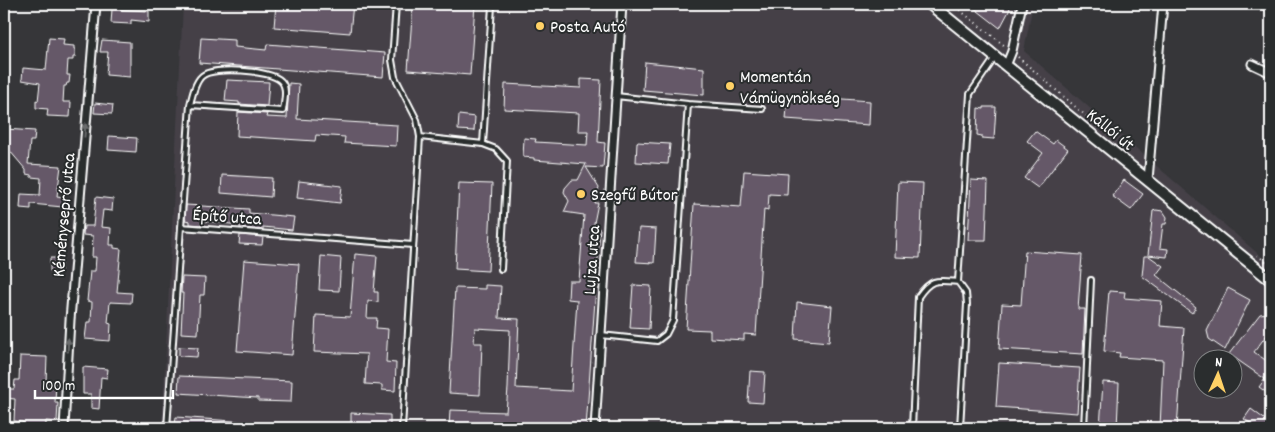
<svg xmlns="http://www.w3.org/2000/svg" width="1275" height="432" font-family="Dekko,sans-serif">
<rect width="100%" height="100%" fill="#363639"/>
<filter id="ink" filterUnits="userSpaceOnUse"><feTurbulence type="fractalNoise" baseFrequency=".02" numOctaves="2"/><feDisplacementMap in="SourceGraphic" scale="10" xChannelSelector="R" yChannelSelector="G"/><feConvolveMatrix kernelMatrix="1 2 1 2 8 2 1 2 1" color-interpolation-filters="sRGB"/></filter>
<g filter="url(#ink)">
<path fill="#444047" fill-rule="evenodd" d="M183,4H1033L1024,51L1271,265V428H162ZM1202,360H1232V390H1202Z"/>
<path fill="#655967" stroke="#fff" d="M276,4H353L350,33L274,27Z
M413,4H475L470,75L408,70Z
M969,4H1011L1009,11L1000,28Z
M112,9L149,11V22L131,20V24L111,23Z
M49,38L64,39L63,45L74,46V49H75V57H73V60H68L67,75H70L69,83H67L66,86H64L63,102H71L70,117L47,116L48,109L36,108V100L38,101L40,83L22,80L23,68L46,70Z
M201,38L235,40V47L266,50L267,44L385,53L383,77L199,63Z
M102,40L130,42V77L106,75L108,52H100Z
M645,62L704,68V95L643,90Z
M581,79L601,80L598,142L605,143L603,168L586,167L599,188L595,203H598L593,228L600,229L586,428H449L450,410L506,412L508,388L510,330L475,328L474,343H482L480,395L449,393L455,288L485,289V285L501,286L499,318L519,319L516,388L571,391L577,300L568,299L569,281H579L584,215L564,212L569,201L564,192L565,188L572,180H578L586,164L534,160V158L523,157L524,138L536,139L535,142L587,145L588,131H578L579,113L504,109L505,84L581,88Z
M227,80L269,82L267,106L239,104V102L225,101Z
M289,83L299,84L297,119L397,125L396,146L344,143L345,137L316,135L315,141L237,136L238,112L267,114L266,117L287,118Z
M788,95L870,101L869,125L786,119Z
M95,103L113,105L112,114L94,113Z
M984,107H996L994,139L982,138V136L977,135L978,108L984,109Z
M459,115L475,117L474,131L458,130Z
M5,129L35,131L34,141H30L28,164L61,166L57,196L64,197L63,207L31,204V209L20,208L21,194L40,195L41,178L31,177V175L26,174V170L4,144Z
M1035,131L1053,144L1056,140L1068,149L1038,188L1024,178L1043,153L1027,141Z
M109,136L137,138L136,152L108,150Z
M637,142L670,144L668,164L636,162Z
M744,171L788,174L787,195L769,194L768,210L764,209L756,335L744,334V340L710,338V330L686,329L694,204L741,207Z
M222,175L272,178L271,197L221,193Z
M971,180L988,181L986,240H968Z
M1124,180L1143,194L1131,210L1112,196Z
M299,181L342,186L340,203L297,198Z
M898,182L923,183L920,258L895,257Z
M459,183L492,184L488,271L455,269Z
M96,197L113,199L112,211L103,210L101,227L111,228L110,245H114V248L121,249L117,292L132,293L131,303L110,302L108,323L111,324L110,341L85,339L87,322H91L92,302L87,301L90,271H95L96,257H92L93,236L83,235L84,226H93Z
M186,205L249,209V213L294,217L292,230L263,227V230L240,228V225L203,221V225L190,224V221L185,220Z
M1156,210L1163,211L1167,217L1166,224H1163L1160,248L1168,249L1167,257L1148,255L1153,211Z
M639,228L656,229L654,263L636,262Z
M240,235L263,237L262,245L239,244Z
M1025,251L1082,255L1078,309H1085L1083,354L999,349L1002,304L1021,305Z
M355,254L377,256L374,292H378V302L368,301L367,318H377L376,328L388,329L386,362L396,363L395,391L382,390V385L365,384L367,354L314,352L316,315L350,317Z
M321,256L341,258L339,291L319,290Z
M1144,256H1149L1163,266L1156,275L1196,307L1192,313L1142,276Z
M50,258H62L61,271H50Z
M244,260L299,264L292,355L237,351Z
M182,277L205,278L204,295H200L198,334L181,333L183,293H181Z
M633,285L651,286L649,329L630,328Z
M1228,288L1250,300L1225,350L1209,339L1207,331Z
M1109,291L1125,292L1124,298L1162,301L1160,326L1184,328L1177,428H1160L1163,360L1119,357L1120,353L1104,351Z
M797,302L832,306L829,342L795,339Z
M1268,313L1271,316V329L1254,352L1271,364V396L1259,387L1265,379L1229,354L1260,314Z
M179,347L198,348L197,357L179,356Z
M20,356L47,357L46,382H56L55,403H58L57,422L46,421V428H23V422L14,421L15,399L4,398V389H14L15,380H19Z
M999,363L1080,368L1077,413L996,407Z
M83,367L108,369L107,378L101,377L99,409L91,408V394H83Z
M750,371L765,372L763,403L748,402Z
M179,376L292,381L291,402L258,401V398L178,393Z
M1103,382L1119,383L1117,428H1100Z
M1251,409L1271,424V428H1258L1244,419Z
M351,413L390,415V426L351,425Z
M176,417L261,423V428H202V427L175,425Z"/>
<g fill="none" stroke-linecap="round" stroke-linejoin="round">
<g stroke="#fff" stroke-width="8">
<path id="service" d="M396,4L392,60L395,77L417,120L420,137L402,428
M616,96L688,104L762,109
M420,137L483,144L496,149L507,161L501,269
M483,144L492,6
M181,227L190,105C192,96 195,82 202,76C213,66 271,70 281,81C288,88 284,102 283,111L190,105
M601,335L657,341L666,334L673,320L688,104
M167,428L181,227L413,245
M912,428L918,297C931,278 936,280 958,282
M960,428L967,304L966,293L958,282L970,94L994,59
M1084,428L1091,280"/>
</g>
<g stroke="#fff" stroke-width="11">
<path id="minor" d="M1252,64L1271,73
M1006,66L1012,51L1022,4
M1148,180L1163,4
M64,428L70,320L96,4
M595,428L622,4"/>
</g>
<g stroke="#fff" stroke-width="14">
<path id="secondary" d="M930,4L1271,280"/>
</g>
<path stroke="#fff" stroke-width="2" stroke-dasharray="1 4" stroke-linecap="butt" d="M952,4L1005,46
M1018,57L1101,129
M1257,255L1271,266"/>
<use href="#service" stroke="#2a2d2e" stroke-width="4"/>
<use href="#minor" stroke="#2a2d2e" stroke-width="7"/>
<use href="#secondary" stroke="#2a2d2e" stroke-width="10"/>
</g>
<defs><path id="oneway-solid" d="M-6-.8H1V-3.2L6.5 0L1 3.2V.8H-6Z" transform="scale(1.25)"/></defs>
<g fill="#6a6c6d">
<use href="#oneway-solid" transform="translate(85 130) rotate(-85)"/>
<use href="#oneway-solid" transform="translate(68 345) rotate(-87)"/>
</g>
</g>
<g fill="#ffd166" stroke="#2a2d2e" stroke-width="2">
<circle cx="540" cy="26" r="5"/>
<circle cx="730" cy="86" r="5"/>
<circle cx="581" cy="194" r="5"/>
</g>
<g text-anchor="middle" stroke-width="4" stroke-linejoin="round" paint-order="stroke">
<g font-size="18" fill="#fff" stroke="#2a2d2e" text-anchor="start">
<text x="550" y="32">Posta Autó</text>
<text x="740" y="82">Momentán<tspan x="740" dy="21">Vámügynökség</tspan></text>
<text x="591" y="200">Szegfű Bútor</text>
</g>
<g font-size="18" fill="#fff" stroke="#2a2d2e">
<text transform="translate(1111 129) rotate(39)" y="6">Kállói út</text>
<text transform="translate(63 215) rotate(-85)" y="6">Kéményseprő utca</text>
<text transform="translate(227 216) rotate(4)" y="6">Építő utca</text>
<text transform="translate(591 260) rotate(-86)" y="6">Lujza utca</text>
</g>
</g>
<rect width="1275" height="432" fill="none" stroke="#2a2d2e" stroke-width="20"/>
<rect x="10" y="10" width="1255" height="412" fill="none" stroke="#fff" stroke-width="2" filter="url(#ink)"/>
<g transform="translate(1218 374) rotate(3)"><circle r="24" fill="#2a2d2e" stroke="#7f8182"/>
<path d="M0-4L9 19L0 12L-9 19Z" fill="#ffd166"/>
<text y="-8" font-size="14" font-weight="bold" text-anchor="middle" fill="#ffffff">N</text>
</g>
<path d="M35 390v8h138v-8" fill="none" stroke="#ffffff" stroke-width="2.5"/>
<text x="42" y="390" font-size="15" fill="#ffffff" stroke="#2a2d2e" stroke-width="4" paint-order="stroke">100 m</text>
</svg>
